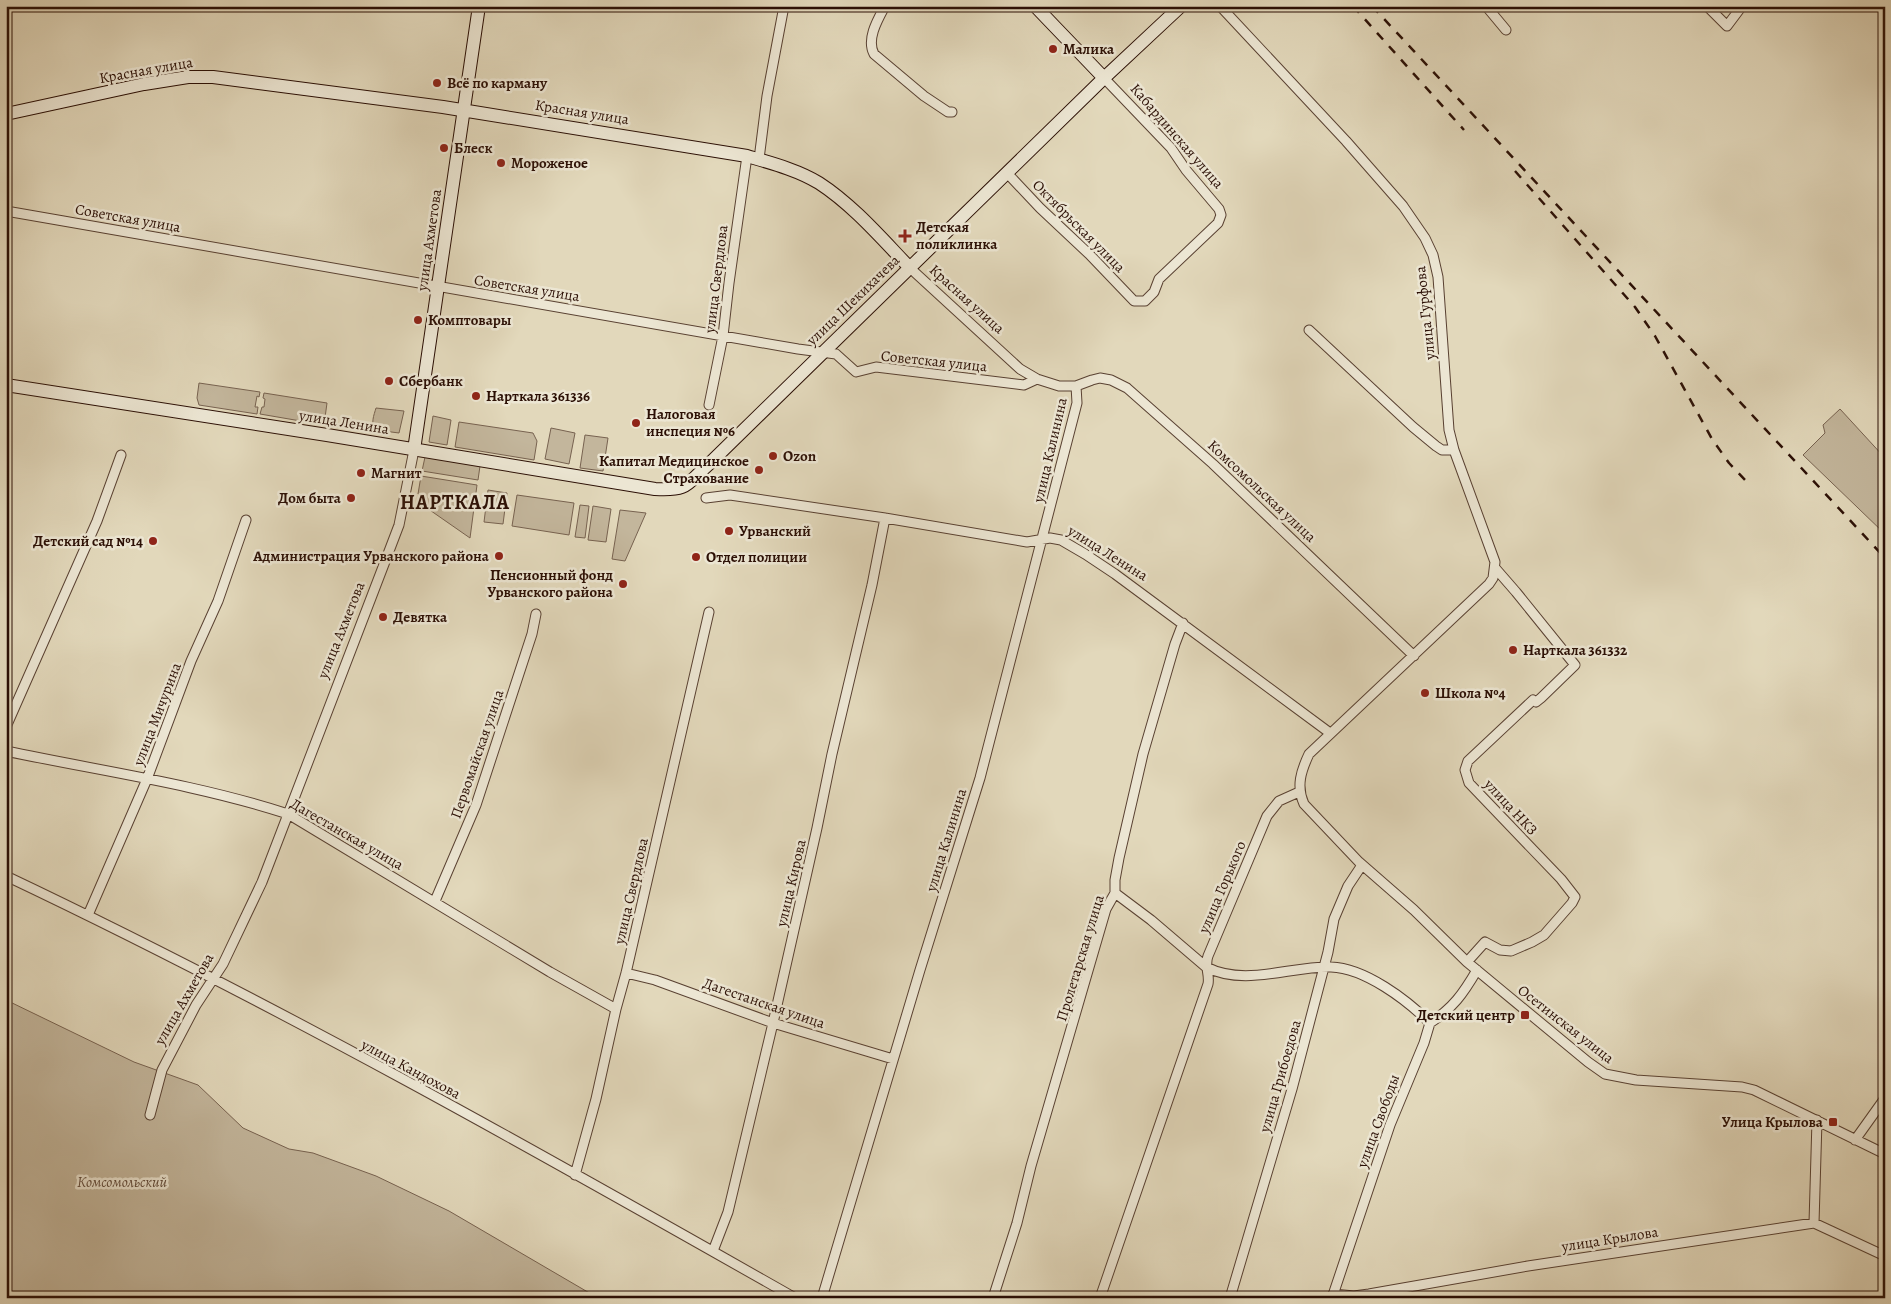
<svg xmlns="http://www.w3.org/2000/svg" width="1891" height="1304" font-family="Alegreya,serif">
<rect width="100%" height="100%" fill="#e2d8bb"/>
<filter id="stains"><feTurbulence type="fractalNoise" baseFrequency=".004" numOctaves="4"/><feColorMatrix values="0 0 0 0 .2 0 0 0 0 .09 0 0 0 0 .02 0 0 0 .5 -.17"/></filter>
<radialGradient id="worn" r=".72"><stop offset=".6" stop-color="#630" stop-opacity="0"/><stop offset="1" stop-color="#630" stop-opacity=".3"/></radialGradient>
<path fill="#c3b69c" stroke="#776250" d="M199,383L260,392L259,397L257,396L255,407H258L257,414L199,405L197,398Z
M264,393L327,403L324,425L260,414L262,407H264L265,399L263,398Z
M376,408L404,411L399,433L376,430C370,424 374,415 376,408Z
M1840,409L1885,458V534L1803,455L1825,433L1823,425Z
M433,416L451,420L447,445L429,442Z
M459,422L533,433L537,441L534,460L455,447Z
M551,428L575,433L569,464L545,459Z
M585,435L608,438L603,471L580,468Z
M425,457L480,466L478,480L422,471Z
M421,476L477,485L470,538L424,506L422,495L418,494Z
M488,490L507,493L503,524L484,522Z
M517,495L574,503L569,535L512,526Z
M580,505L589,506L585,538L575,537Z
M593,506L611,509L606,542L588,540Z
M620,510L646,513L625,561L612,559Z
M6,1000L134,1062L198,1085L243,1128L289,1149L313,1153L376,1176L449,1211L598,1298H6Z"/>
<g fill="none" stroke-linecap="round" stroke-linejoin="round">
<g stroke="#594132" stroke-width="11">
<path id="street" d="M885,6C878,19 866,39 874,54L924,96L948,112H952
M1220,6L1346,141L1403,206L1425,238L1433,255L1438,277L1449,430L1454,450L1495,562L1493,578L1489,584L1309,754C1301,771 1296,786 1304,804L1359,862L1414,910L1467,962L1588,1062L1605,1074L1636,1080L1742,1087L1754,1090L1885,1154
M1486,6L1506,30
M1707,6L1727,26L1742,6
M759,159L767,96L784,6
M1007,173L1040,208L1089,254L1134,301H1145L1154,292L1159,279L1218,223L1221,215L1219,209L1186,170L1171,148L1104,78
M6,211L798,349L836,354L856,372L876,367L1024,385L1037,379
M910,268L1020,369L1037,379L1059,386H1076L1092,380L1100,378L1111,380L1127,388L1213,464L1414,656
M1309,330L1413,427L1436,446L1442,450H1454
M709,405L723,336L729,283L747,156
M706,498L730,495L885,518L1027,542L1050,538L1061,540L1085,554L1115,574L1330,733
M6,727L97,521L121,455
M6,751C100,771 196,784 288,814L550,972L616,1009
M6,876C276,1004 536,1151 795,1298
M1115,893L1151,920L1206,967C1245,987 1290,966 1331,967C1365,968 1407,1000 1430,1023
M435,901L476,805L532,634L536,614
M88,915L147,779L191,661L218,601L246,520
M1467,962L1485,942L1500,950L1511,951L1532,942L1544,935L1572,903L1575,897L1561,879L1469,783L1465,770L1468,761L1533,700L1536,702L1541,698L1575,665L1516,592L1496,569
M626,973L655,980L773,1023L893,1059
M150,1115L162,1070L196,1005L223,964L262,882L391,546L399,525L414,450
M1855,1140L1885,1098
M575,1175L596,1099L616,1009L626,973L709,612
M1814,1223L1817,1120
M713,1251L728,1212L773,1023L817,828L832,754L872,585L885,518
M1333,1294L1354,1296L1369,1294L1528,1266L1814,1223L1885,1256
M822,1298L920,970L980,778L1077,403L1076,386
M993,1298L1017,1223L1031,1166L1106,909L1115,893V880L1119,858L1143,754L1175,644L1183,623
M1100,1298L1208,984C1210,974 1204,966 1208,956L1267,816L1279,801L1299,792
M1230,1298L1292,1089L1328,952L1334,919L1348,886L1362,865
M1332,1298L1390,1125L1424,1043L1430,1023C1453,1008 1463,994 1477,970"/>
</g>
<g stroke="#2b0f05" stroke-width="14">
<path id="secondary" d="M1035,6L1104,78
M6,114L144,84L188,77H213L443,107L747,156C771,163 798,170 819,183C853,205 882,239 910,268
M6,385L327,435L655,489C690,491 686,484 710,463L1104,78L1181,6
M414,450L479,6"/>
</g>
<use href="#street" stroke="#ece6d3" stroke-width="9"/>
<use href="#secondary" stroke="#ece6d3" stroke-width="12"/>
<path stroke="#2b0f05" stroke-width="2.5" stroke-dasharray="9 9" stroke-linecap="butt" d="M1353,6L1464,130
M1372,6L1885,558
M1515,171L1635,307L1655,336L1712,439L1729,463L1746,481"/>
</g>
<g fill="#8f2418" stroke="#ece6d3" stroke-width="2">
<circle cx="1053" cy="49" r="5"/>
<circle cx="437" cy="83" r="5"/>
<circle cx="444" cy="148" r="5"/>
<circle cx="501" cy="163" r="5"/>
<path d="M902.5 228.5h5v5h5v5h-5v5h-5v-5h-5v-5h5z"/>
<circle cx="418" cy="320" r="5"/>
<circle cx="389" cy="381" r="5"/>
<circle cx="476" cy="396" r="5"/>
<circle cx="636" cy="423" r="5"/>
<circle cx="773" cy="456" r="5"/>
<circle cx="759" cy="470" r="5"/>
<circle cx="361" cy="473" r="5"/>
<circle cx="351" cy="498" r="5"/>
<circle cx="729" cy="531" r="5"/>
<circle cx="153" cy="541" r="5"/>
<circle cx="499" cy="556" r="5"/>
<circle cx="696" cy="557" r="5"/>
<circle cx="623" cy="584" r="5"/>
<circle cx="383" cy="617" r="5"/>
<circle cx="1513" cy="650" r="5"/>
<circle cx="1425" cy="693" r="5"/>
<rect x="1520" y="1010" width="10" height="10" rx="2.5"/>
<rect x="1828" y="1117" width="10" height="10" rx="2.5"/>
</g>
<g text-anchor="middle" stroke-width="5" stroke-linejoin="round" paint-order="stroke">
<g font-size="15" font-weight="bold" fill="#2b0f05" stroke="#ece6d3" text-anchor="start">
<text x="1063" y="54">Малика</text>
<text x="447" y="88">Всё по карману</text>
<text x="454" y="153">Блеск</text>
<text x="511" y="168">Мороженое</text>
<text x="916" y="232">Детская<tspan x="916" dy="17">поликлинка</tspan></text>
<text x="428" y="325">Комптовары</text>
<text x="399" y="386">Сбербанк</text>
<text x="486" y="401">Нарткала 361336</text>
<text x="646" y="419">Налоговая<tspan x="646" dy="17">инспеция №6</tspan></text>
<text x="783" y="461">Ozon</text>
<text x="749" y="466" text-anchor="end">Капитал Медицинское<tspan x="749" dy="17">Страхование</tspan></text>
<text x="371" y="478">Магнит</text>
<text x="341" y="503" text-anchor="end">Дом быта</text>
<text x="739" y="536">Урванский</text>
<text x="143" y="546" text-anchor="end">Детский сад №14</text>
<text x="489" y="561" text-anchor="end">Администрация Урванского района</text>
<text x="706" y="562">Отдел полиции</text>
<text x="613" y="580" text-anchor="end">Пенсионный фонд<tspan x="613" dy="17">Урванского района</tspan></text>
<text x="393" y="622">Девятка</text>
<text x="1523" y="655">Нарткала 361332</text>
<text x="1435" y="698">Школа №4</text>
<text x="1515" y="1020" text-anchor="end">Детский центр</text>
<text x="1823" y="1127" text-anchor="end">Улица Крылова</text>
</g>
<g font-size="15" fill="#2b0f05" stroke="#ece6d3">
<text transform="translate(146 70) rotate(-10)" y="5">Красная улица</text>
<text transform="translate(582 112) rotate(9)" y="5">Красная улица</text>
<text transform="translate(1177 136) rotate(49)" y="5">Кабардинская улица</text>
<text transform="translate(128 218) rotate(10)" y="5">Советская улица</text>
<text transform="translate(1079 226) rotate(45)" y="5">Октябрьская улица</text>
<text transform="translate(429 240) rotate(-82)" y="5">улица Ахметова</text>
<text transform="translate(716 279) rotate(-83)" y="5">улица Свердлова</text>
<text transform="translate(527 288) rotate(9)" y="5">Советская улица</text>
<text transform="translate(967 299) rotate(42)" y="5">Красная улица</text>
<text transform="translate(853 300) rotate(-44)" y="5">улица Шекихачева</text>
<text transform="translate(1425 313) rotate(-96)" y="5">улица Гурфова</text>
<text transform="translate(934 361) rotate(6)" y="5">Советская улица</text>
<text transform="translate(344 422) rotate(9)" y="5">улица Ленина</text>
<text transform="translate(1050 450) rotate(-77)" y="5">улица Калинина</text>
<text transform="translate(1262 491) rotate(43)" y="5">Комсомольская улица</text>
<text transform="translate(1108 553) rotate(32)" y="5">улица Ленина</text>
<text transform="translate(341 630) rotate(-68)" y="5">улица Ахметова</text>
<text transform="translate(157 714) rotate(-69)" y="5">улица Мичурина</text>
<text transform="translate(477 754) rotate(-71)" y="5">Первомайская улица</text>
<text transform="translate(1511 807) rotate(47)" y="5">улица НКЗ</text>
<text transform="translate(347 834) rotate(30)" y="5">Дагестанская улица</text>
<text transform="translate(946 840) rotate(-73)" y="5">улица Калинина</text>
<text transform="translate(791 883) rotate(-77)" y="5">улица Кирова</text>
<text transform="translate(1222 887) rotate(-67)" y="5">улица Горького</text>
<text transform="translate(631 891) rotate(-77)" y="5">улица Свердлова</text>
<text transform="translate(1080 958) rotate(-73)" y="5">Пролетарская улица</text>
<text transform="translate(184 999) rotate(-60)" y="5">улица Ахметова</text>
<text transform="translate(764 1003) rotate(19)" y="5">Дагестанская улица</text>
<text transform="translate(1566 1024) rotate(38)" y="5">Осетинская улица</text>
<text transform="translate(411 1069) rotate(28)" y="5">улица Кандохова</text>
<text transform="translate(1280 1076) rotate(-74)" y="5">улица Грибоедова</text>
<text transform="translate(1378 1121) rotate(-70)" y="5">улица Свободы</text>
<text transform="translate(1610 1239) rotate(-9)" y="5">улица Крылова</text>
</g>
<g font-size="15" font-style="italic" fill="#60493a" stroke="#ece6d3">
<text x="122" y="1187">Комсомольский</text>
</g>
<g font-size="20" font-weight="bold" letter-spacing="1" fill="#2b0f05" stroke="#ece6d3">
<text x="455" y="509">НАРТКАЛА</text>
</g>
</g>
<rect width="1891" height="1304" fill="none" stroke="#e2d8bb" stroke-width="25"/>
<rect x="8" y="8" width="1876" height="1289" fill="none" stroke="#2b0f05" stroke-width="2.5"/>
<rect x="12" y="12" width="1866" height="1279" fill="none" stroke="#2b0f05"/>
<rect width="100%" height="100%" filter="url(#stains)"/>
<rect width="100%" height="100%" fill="url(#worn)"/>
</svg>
